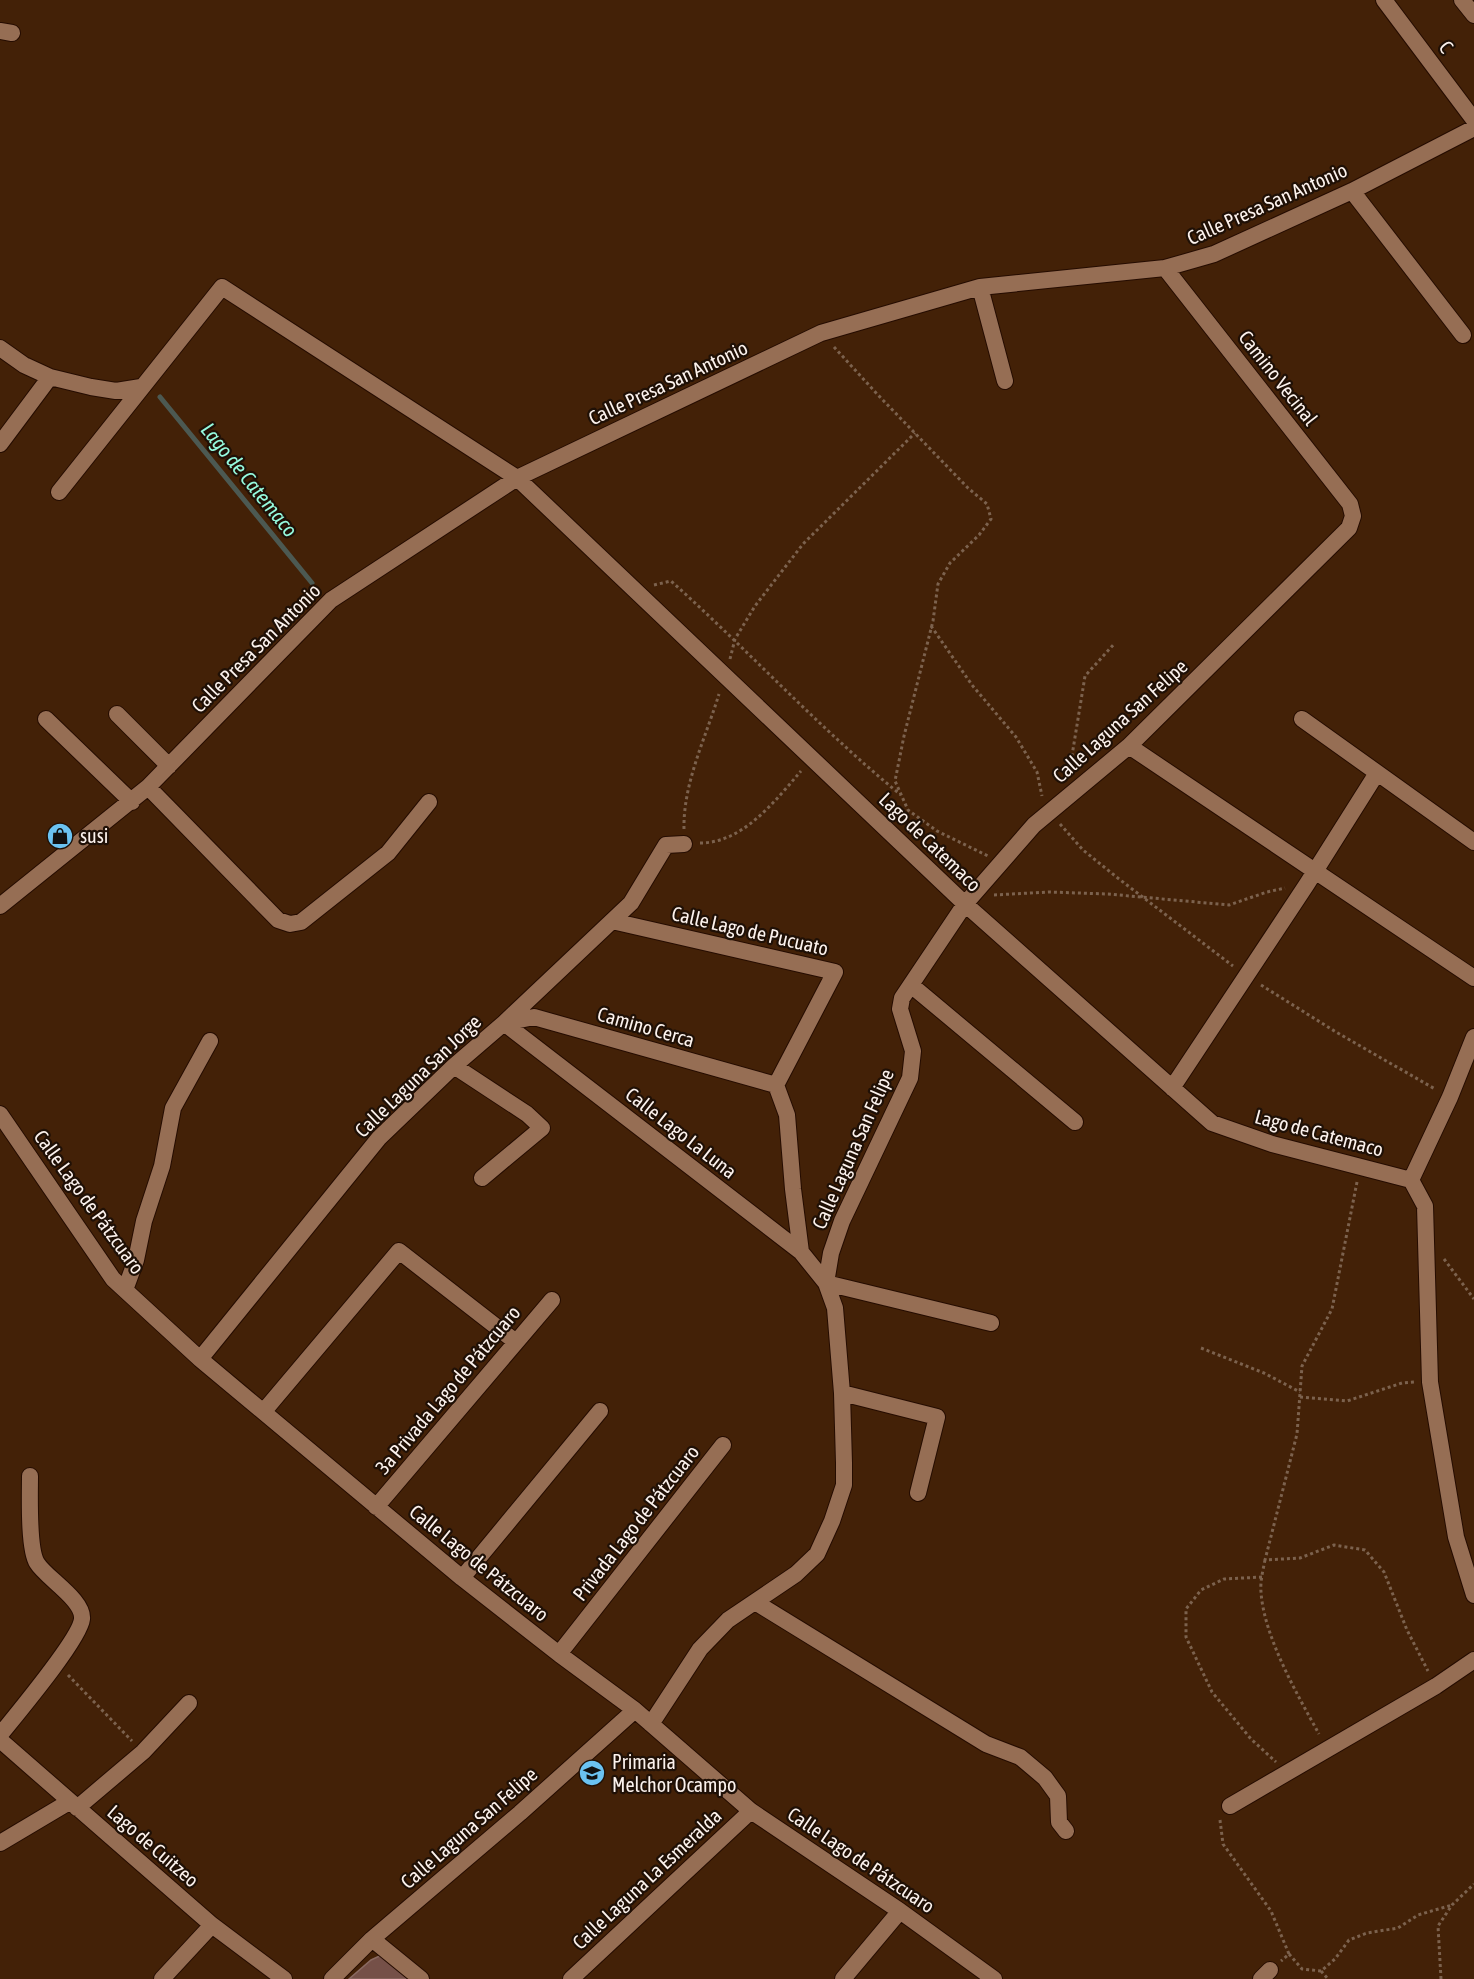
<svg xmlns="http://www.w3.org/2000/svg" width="1474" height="1979" font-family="'Asap Condensed',sans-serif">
<rect width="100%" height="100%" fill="#432107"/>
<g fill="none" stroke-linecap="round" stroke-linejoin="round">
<path stroke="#4c5952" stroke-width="5" d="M160,397L312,583"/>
</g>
<path fill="#755048" stroke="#8a6a62" stroke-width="1.5" d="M388,1952L423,1979H349L371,1960Z"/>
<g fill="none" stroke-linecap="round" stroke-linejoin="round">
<g stroke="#250c00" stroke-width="18">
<path id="minor" d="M1384,0L1474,120
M1462,0L1474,15
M0,31L12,33
M1352,191L1463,335
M980,287L1005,381
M0,348L24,365L50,377L91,387L116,391L141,387
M0,444L50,377
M59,492L222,287L517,478L965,904L1212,1123L1272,1144L1411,1180L1425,1206L1430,1382L1456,1537L1474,1595
M117,714L169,766
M46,719L132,802
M1302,719L1474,842
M1129,746L1474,978
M148,787L278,920L290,924L301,922L388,853L429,802
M0,906L148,787L331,600L517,478L821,333L980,287L1165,268L1214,254L1352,191L1474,128
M612,921L835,972L776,1085L787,1115L793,1189L801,1252
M911,985L1075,1122
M504,1023L801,1252L826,1283L991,1323
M505,1023L534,1017L776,1085
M454,1066L527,1114L542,1128L482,1178
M1172,1088L1307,884L1377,773
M0,1114L113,1279L200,1359L462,1578L559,1654L635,1710L751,1811L900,1911L994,1979
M1411,1180L1450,1097L1474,1037
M125,1290L136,1260L144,1221L162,1166L173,1108L210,1041
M200,1359L379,1138L454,1066L504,1023L631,903L666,845L684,844
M842,1393L937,1417L918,1493
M264,1411L399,1251L516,1342
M376,1507L552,1300
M462,1578L600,1411
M755,1602L986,1744L1020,1757L1045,1778L1058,1796L1059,1822L1066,1831
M559,1654L723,1445
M651,1724L700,1649L728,1620L796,1574L817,1554L832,1521L844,1485V1463L842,1393L835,1308L826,1283L831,1253L842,1221L910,1078L913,1051L900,1009L902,998L965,904L1034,825L1129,746L1349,528L1353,516L1350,504L1165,268
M0,1735C16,1715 80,1639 82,1619C84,1600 46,1578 37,1563C28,1549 30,1494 30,1476
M0,1740L212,1925L284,1979
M1230,1806L1436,1686L1474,1660
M77,1808L143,1752L189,1703
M0,1843L69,1802
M372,1939L421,1979
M162,1979L212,1925
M332,1979L372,1939L520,1813L635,1710
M571,1979L751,1811
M843,1979L900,1911
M1261,1979L1270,1970"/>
</g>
<path stroke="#7c624e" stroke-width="3" stroke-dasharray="3 3" stroke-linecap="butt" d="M834,347L878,395L968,488L987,504L991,519L979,535L950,563L938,584L933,621L904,736L895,781L908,810L937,831L988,856
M654,585L671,581C749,651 820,729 901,795
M931,626L972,685L1016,737L1037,772L1042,796
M730,659L735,639L755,606L803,544L915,433
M1069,774L1085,676L1115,643
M1060,824L1083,850L1119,879L1233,966
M684,829C683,783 706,737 719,694
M700,843C743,843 775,801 801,771
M994,895L1049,892L1108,894L1229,905L1267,892L1285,888
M1261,985L1336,1032L1435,1089
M1357,1182L1332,1309L1302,1366L1297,1434L1265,1560L1300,1558L1334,1545L1365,1550L1384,1572L1407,1630L1428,1671
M1444,1259L1474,1299
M1201,1348L1264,1373L1300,1392
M1300,1397L1347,1401L1402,1383L1415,1382
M1265,1560C1263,1570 1260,1582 1261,1592C1264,1637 1297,1694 1319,1734
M1262,1577L1224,1579L1201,1590L1186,1609V1637L1212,1692L1251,1739L1276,1762
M68,1675L132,1741
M1220,1820L1223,1844L1271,1911L1289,1954L1281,1961
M1289,1954L1302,1969L1321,1971L1335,1959L1349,1940L1367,1933L1398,1928L1418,1915L1452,1905
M1321,1971L1328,1979
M1441,1979L1438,1926L1452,1905L1474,1884"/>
<use href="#minor" stroke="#966e54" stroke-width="16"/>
</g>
<defs>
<g id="shop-disc" transform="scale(1.35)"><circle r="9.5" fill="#6bc3f2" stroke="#1f1006"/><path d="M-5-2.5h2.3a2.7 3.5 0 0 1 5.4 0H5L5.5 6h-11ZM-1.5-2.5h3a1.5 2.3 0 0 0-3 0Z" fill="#111"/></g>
<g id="school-disc" transform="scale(1.35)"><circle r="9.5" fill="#6bc3f2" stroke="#1f1006"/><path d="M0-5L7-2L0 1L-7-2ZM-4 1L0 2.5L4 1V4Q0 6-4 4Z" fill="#111"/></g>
</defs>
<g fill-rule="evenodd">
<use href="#shop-disc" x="60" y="836"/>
<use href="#school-disc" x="592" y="1773"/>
</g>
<g text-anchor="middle" stroke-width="4.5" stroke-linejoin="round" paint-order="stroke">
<g font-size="20" fill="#fcf2ed" stroke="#1f1006">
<text transform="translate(1446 47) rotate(53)" y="7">C</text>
<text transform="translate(1267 204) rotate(-24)" y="7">Calle Presa San Antonio</text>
<text transform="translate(1278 378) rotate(52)" y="7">Camino Vecinal</text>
<text transform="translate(668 383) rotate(-25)" y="7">Calle Presa San Antonio</text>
<text transform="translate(256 648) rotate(-45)" y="7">Calle Presa San Antonio</text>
<text transform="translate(1120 721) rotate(-42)" y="7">Calle Laguna San Felipe</text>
<text transform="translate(930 842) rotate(44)" y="7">Lago de Catemaco</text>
<text transform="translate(750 931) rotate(13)" y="7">Calle Lago de Pucuato</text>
<text transform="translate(646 1027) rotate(16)" y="7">Camino Cerca</text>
<text transform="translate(418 1076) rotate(-44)" y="7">Calle Laguna San Jorge</text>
<text transform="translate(681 1133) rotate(38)" y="7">Calle Lago La Luna</text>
<text transform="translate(1319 1133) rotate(15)" y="7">Lago de Catemaco</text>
<text transform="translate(853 1149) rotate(-66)" y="7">Calle Laguna San Felipe</text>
<text transform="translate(89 1202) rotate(54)" y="7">Calle Lago de Pátzcuaro</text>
<text transform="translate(448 1390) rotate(-50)" y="7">3a Privada Lago de Pátzcuaro</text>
<text transform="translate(636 1523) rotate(-52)" y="7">Privada Lago de Pátzcuaro</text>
<text transform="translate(479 1563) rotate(39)" y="7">Calle Lago de Pátzcuaro</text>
<text transform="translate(469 1828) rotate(-41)" y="7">Calle Laguna San Felipe</text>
<text transform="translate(153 1846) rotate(41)" y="7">Lago de Cuitzeo</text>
<text transform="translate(861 1860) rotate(34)" y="7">Calle Lago de Pátzcuaro</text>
<text transform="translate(647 1879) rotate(-43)" y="7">Calle Laguna La Esmeralda</text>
</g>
<g font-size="20" fill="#fcf2ed" stroke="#1f1006" text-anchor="start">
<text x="80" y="843">susi</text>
<text x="612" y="1769">Primaria<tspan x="612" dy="23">Melchor Ocampo</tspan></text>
</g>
<g font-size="21" font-style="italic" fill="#96fade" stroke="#1f1006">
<text transform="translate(249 480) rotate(51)" y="7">Lago de Catemaco</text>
</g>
</g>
</svg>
